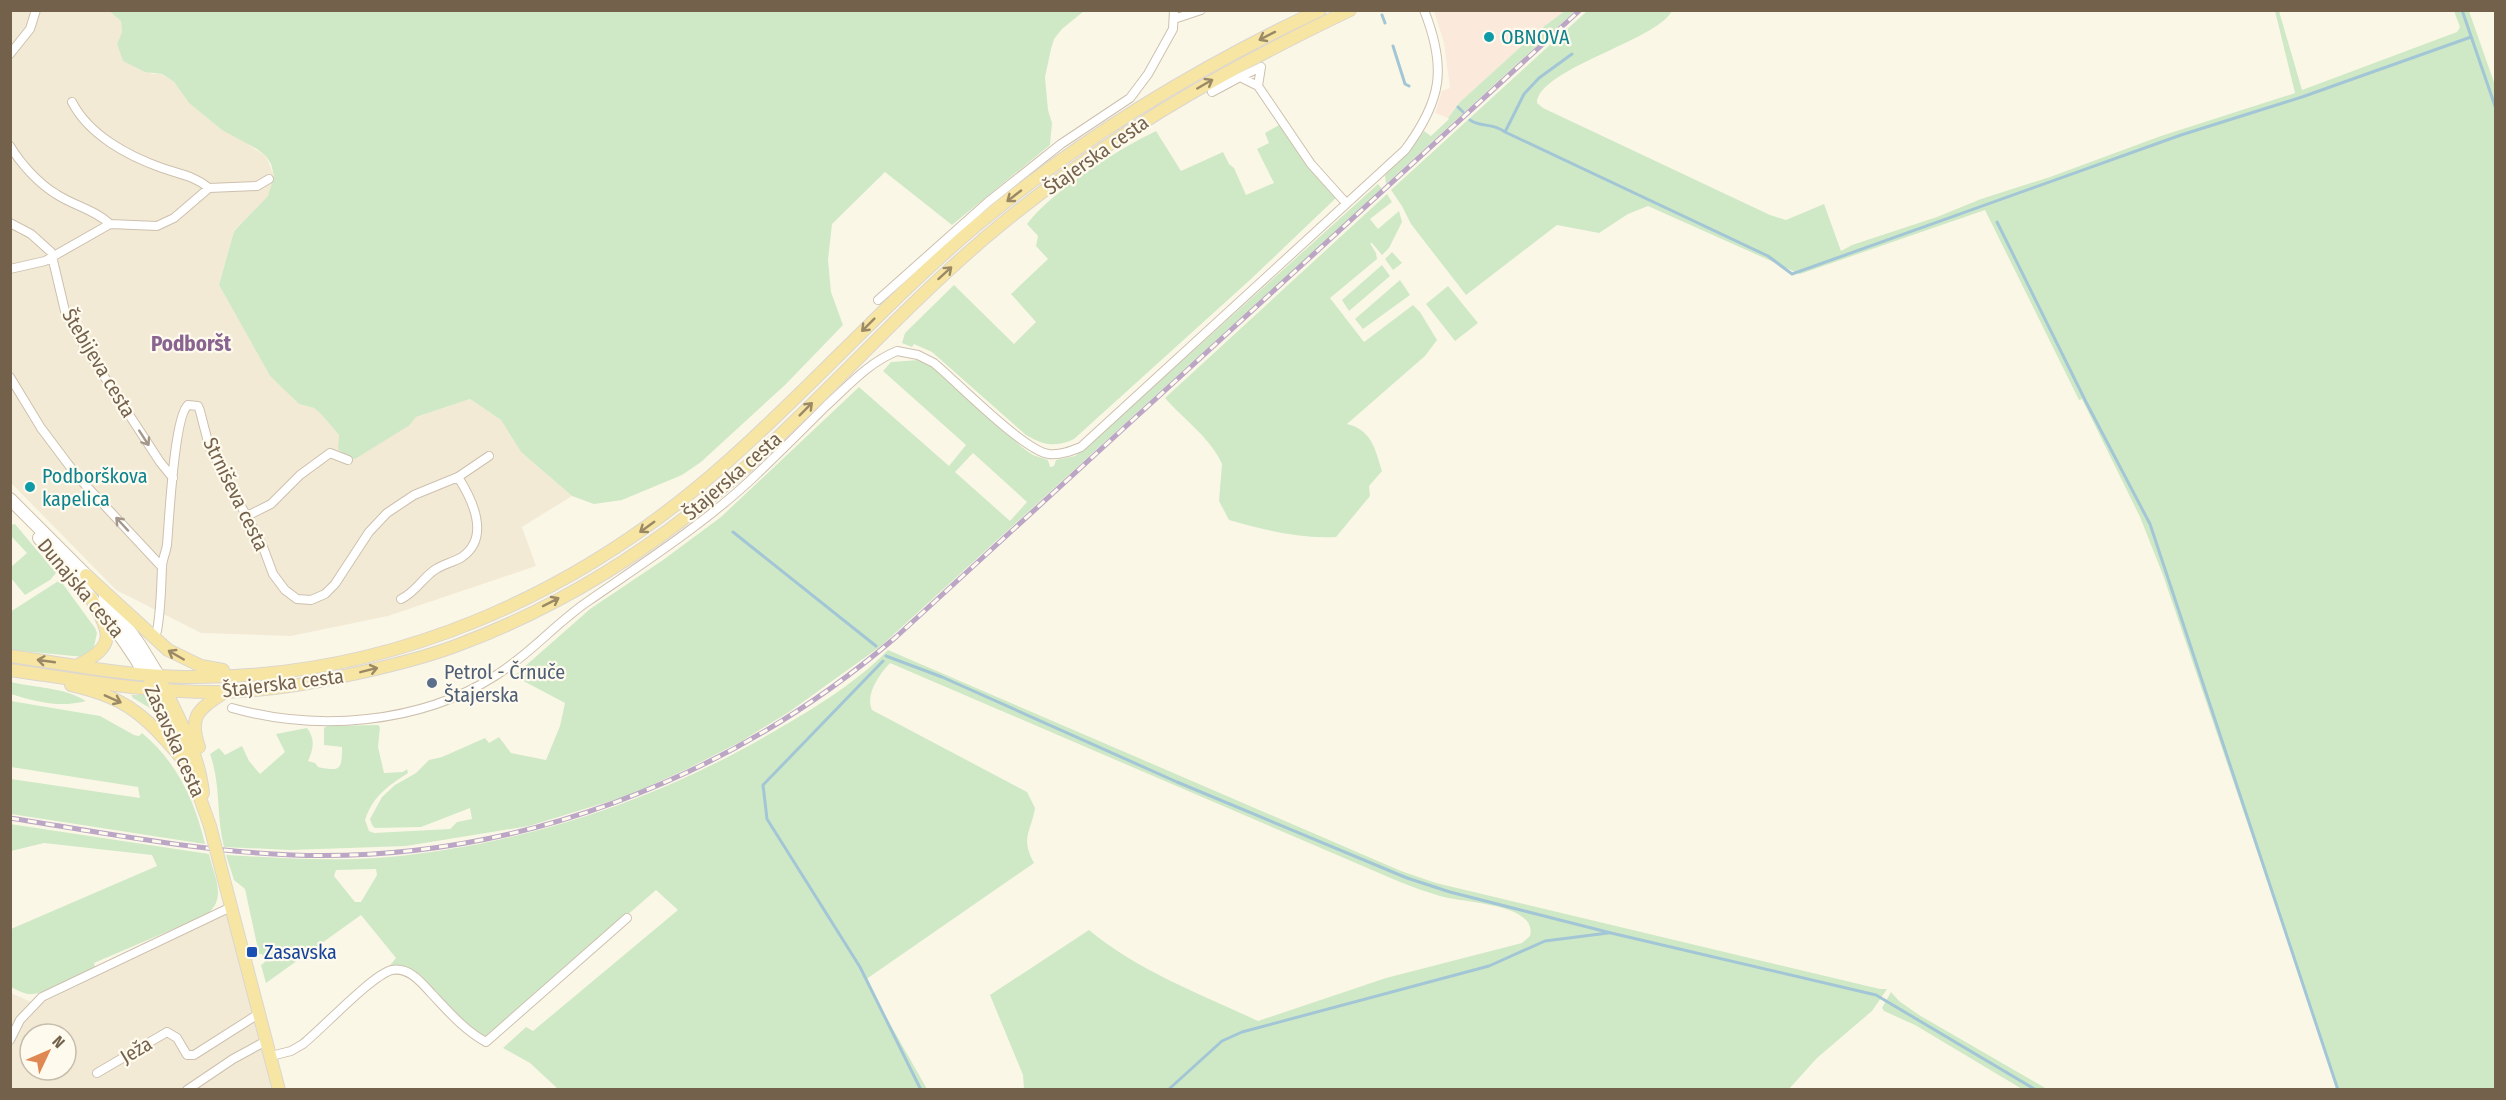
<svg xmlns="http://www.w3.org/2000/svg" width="2506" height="1100" font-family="'Fira Sans Condensed',sans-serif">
<rect width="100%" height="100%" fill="#fbf7e7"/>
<path fill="#f3ead6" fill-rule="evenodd" d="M10,11H109L121,21L122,32L117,45L152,74H161L174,82L189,103L222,130L232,134L266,156L274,176L272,188L268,197L234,230L219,285L270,376L299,404L314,408L321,414L339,435L410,425L416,417L470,399L501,420L521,452L572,496L522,527L536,566L388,616L291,636L201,633L116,590L11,483Z
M233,911L284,1089L11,1090V993L38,1005ZM30,1034H66V1070H30Z"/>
<path fill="#fbeadc" d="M1434,11H1566L1538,31L1460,102L1448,118L1435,113L1442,91L1450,88L1444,43Z"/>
<path fill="#cfe9c6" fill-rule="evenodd" d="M1566,10L1575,11L1386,184L1385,175L1409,152L1424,131L1431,136L1449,119L1448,118L1460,102L1538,31Z
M109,11H1084L1062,29L1054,39L1051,49L1045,77L1048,110L1052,123L1050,145L952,225L885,172L832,224L828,260L831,292L843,325L786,384L701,462L682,475L622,500L594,504L572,496L521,452L501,420L470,399L416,417L410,425L355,459L347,457L338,449L339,435L321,414L314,408L299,404L270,376L219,285L234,231L268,196L274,176L271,164L266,156L257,149L222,130L189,103L174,82L162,74L145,72L123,61L117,44L122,32L121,21Z
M1587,11H1672C1656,41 1538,69 1537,103L1543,108L1770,215L1786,220L1824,204L1841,251L1852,245L1937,217L1981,199L2050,177L2161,136L2295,93L2275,11H2279L2302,90L2457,32L2460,27L2454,11H2469L2496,88L2495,1089H2338L2163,575L2140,517L2082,399L2079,400L1985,210L1800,274L1648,206L1628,214L1599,233L1557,225L1466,295L1411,224L1402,206L1391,190Z
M1279,125L1336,198L1251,279L1074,439C1055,448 1043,445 1026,435L932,352L914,344L912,347L902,343L905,333L954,285L1014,344L1036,322L1011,294L1048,259L1036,246L1038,236L1027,224C1052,191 1118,149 1156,131L1181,171L1223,152L1229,164L1234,168L1246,195L1274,183L1257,149L1269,143L1265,133Z
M1378,184L1382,189L881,646L789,712L740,742L689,768L630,795L529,826L406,846L290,850L224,847C216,816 221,784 210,754L219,748L225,755L242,746L249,761L260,774L285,752L276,734L307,728C316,740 313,749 308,761L315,763L318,767C341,772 342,769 342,747L324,745V728L327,726L378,725L380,727L378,747L384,773L403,772L407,769L408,773C388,786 373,796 365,820L369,831L374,833L450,829L457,822L472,819L470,808L421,827L375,828L372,825L370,819L382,797L395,785L416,773L429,760L442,757L485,738L489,743L499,737L511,753L546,760L560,726L565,703L514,676L590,609L663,560L721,517L859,387L949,466L966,445L883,371L891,362L919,360L929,364L1023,448L1033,455L1048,460L1050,467L1054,466L1056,460L1075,456L1088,446ZM973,453L1027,502L1010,521L955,472Z
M1387,194L1392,202L1370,219L1378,229L1399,211L1402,222L1389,248L1382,255L1372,243H1370L1376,253L1377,259L1330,298L1364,342L1413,305L1420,312L1437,340L1425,356L1347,424C1372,430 1375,449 1382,471L1369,486L1370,496L1336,537C1298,539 1265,530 1229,520L1219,501L1222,464C1210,437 1184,420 1165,398Z
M1392,252L1402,263L1393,270L1385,259Z
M1382,265L1390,276L1349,311L1342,300Z
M1400,280L1410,295L1363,329L1355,319Z
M1448,286L1478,323L1455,341L1426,304Z
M15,524L56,573L50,580L25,595L11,578V567L27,553L11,536V525Z
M60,580L95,628L97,633L93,651L84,657L11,650L10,612Z
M888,650L1401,871L1436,883L1880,989H1887L1872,1011L1817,1058L1789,1089H1024L1023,1075L990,995L1089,930C1138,971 1201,994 1258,1021L1386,978L1522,943L1530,936C1538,903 1462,903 1440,896C1426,892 1413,887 1400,882L890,663C879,675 865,694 872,710L1027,792L1035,808C1031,833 1020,837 1034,863L865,980L927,1089H558L530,1063L503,1048L526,1027L533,1031L678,910L656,890L488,1036C460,1035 444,997 424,982C415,975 398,973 387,969L396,958L361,915L266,983L261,965L265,962L262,954H259L245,889L234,880L226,855C280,858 335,862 389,857C523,844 650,803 766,736C808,712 854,685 888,650ZM376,869L377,875L361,902H355L334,876L336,870Z
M11,682C35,688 64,687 86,701C60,708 36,702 11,694Z
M131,695H151L160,714L133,698Z
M11,701L100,716L134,735L139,736L142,733C177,762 195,801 205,844L11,814V779L140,798L138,787L11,767Z
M10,824L209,854C214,877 228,898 206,915L94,963L95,967C78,975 51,992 33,994C25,995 17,990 11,987V929L157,866L152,855L44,843L11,851Z
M1891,992L1899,1001L1919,1015L2047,1089H2022L1915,1025L1884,1011L1882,1008Z"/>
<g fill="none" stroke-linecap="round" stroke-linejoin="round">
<path stroke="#a3c6d6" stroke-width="3" d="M2462,10L2496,109
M1382,15L1385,23
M1393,46L1405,84L1409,86
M1458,107L1463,112
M1470,120C1481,128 1492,122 1505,132L1768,256L1792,274L2181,135L2302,97L2471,37
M1505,132L1524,94L1539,78L1572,54
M1997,222L2086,402L2150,524L2338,1090
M733,532L876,646
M886,656L942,677L1177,782L1407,878L1450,892L1611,933L1876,995L2036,1090
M883,661L763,785L767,819L860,967L921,1090
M1168,1090L1222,1041L1242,1032L1489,966L1545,941L1608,933"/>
<g stroke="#cdc0ae" stroke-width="10">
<path id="minor" d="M1174,19L1201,10
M10,54L30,29L36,10
M1261,67L1258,86L1311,164L1346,203
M1240,77L1261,67
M1212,92L1240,77L1258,86
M72,102C89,135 128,156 162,168C179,174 195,176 209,188L257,186L269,179
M10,146C21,164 38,183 56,194C74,206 94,209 110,224
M10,223L31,234L51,252L65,311L81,341L160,462L173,478
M10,269L45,261L110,224L157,226L174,218L209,188
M878,300L988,202L1061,144L1130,98L1148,74L1173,29L1174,10
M10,377L41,428L77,476L162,567
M247,516L271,504L300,475L330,453L348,460
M401,599C416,592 423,577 436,569C444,564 454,562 462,557C491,537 472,499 458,477
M157,631C161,609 161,589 162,567C162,560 166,552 167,545C169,522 174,416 188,405L198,406L200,411L209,446L263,547L273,574L285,590L297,599L311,600L325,594L335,584L369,532L387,513L414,495L458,477L489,456
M232,708C317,732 420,724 495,676C529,655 555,624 587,602C646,561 706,523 758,473C781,451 804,428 826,406C849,385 868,363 897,351L918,355L934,363C957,382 1024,451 1049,454C1061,455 1071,451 1081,447L1405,150C1442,100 1447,68 1424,10
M10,1040L20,1020L42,997L231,907
M271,1056L291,1051L303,1044C322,1029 373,974 392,970C409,967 421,982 431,993C448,1011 464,1030 486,1042L627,918
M97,1073L167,1032L177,1038L187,1055H194L260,1013
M187,1090L233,1059L266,1041"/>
</g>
<g stroke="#d0c1ab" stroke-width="14">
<path id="secondary" d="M10,499L92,581
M39,538C78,582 116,624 145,674
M105,597L139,644L158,675"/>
</g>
<g stroke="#dbd6d0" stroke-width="14">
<path id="primary" d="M86,575L168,650L201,666L223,670
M10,656C68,664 127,676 185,677C389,680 577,596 727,462C813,386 889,299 977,225C1081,138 1197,68 1320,10
M78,665C118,645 110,633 91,598
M10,670C80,680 150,693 221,692C262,691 304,685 344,676C382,668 422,659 458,645C560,607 655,547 737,475C823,399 898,312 986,237C1098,142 1218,73 1350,10
M150,683L189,767L210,826
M71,685C83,688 95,691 107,696C142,709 166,740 189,767
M163,686C180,720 199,755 203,793
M199,747C188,715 199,709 225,692
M224,880L279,1090"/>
</g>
<use href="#minor" stroke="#fff" stroke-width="8"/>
<use href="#secondary" stroke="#fff" stroke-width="12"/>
<use href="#primary" stroke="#f7e5a3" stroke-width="12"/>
<g stroke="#bba6c5" stroke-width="5">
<path id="rail" d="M10,818C104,833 197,851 292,855C513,863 729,780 896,637L1580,10"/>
</g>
<use href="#rail" stroke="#fefaee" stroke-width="3" stroke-dasharray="9" stroke-linecap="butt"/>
<g stroke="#dbd6d0" stroke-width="14" stroke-linecap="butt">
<path id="primary-bridge" d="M210,826L224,880"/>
</g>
<use href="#primary-bridge" stroke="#f7e5a3" stroke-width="12"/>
</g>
<defs><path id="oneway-shaft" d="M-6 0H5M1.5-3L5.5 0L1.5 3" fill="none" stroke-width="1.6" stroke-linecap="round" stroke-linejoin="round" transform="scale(1.5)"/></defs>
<g stroke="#9b8966">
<use href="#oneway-shaft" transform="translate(1267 36) rotate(153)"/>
<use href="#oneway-shaft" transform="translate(1205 84) rotate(-30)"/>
<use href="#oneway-shaft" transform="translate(1014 196) rotate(142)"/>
<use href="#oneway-shaft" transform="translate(945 273) rotate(-42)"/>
<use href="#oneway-shaft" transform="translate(868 325) rotate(135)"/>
<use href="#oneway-shaft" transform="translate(806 409) rotate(-45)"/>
<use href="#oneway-shaft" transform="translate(647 527) rotate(144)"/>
<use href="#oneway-shaft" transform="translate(551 602) rotate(-27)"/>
<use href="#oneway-shaft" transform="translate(176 655) rotate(-150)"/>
<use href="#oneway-shaft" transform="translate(46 661) rotate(-172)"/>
<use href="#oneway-shaft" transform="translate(369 670) rotate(-14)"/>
<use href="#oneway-shaft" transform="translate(113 699) rotate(24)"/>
</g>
<g stroke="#a5988b">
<use href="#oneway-shaft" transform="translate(144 438) rotate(57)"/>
<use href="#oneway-shaft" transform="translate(122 524) rotate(-133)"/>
</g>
<g fill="#0f9aa8" stroke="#fefaee" stroke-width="2">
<circle cx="1489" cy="37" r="6"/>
<circle cx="30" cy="487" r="6"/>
</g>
<circle fill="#5c6f8a" stroke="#fefaee" stroke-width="2" cx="432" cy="683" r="6"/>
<rect fill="#1a4fb4" stroke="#fefaee" stroke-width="2" x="246" y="946" width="12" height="12" rx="3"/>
<g text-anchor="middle" stroke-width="4.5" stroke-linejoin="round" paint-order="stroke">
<g font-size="20" fill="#0d838f" stroke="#fefaee" text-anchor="start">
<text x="1501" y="44">OBNOVA</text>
<text x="42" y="483">Podborškova<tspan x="42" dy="23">kapelica</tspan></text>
</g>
<g font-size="20" fill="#74614c" stroke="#fefaee">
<text transform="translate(1096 155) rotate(-35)" y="7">Štajerska cesta</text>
<text transform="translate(99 363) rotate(59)" y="7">Štebijeva cesta</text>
<text transform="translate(732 476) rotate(-41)" y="7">Štajerska cesta</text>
<text transform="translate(236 494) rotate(64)" y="7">Strniševa cesta</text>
<text transform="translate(81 588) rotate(50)" y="7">Dunajska cesta</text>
<text transform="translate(283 683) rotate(-7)" y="7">Štajerska cesta</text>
<text transform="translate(175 741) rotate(66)" y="7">Zasavska cesta</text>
<text transform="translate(136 1050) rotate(-31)" y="7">Ježa</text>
</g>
<g font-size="20" fill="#4e5e75" stroke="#fefaee" text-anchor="start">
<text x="444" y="679">Petrol - Črnuče<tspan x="444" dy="23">Štajerska</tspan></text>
</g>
<g font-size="20" fill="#164399" stroke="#fefaee" text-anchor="start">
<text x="264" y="959">Zasavska</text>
</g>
<g font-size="21" font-weight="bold" fill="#896490" stroke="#fefaee">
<text x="191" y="351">Podboršt</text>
</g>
</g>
<rect width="2506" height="1100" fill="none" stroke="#74614c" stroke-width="24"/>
<g transform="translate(48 1052) rotate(46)"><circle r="28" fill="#fefaee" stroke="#c7bdad" stroke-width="1.5"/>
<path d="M0-4.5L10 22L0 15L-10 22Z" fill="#e08852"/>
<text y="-9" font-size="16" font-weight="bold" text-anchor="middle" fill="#74614c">N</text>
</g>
</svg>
